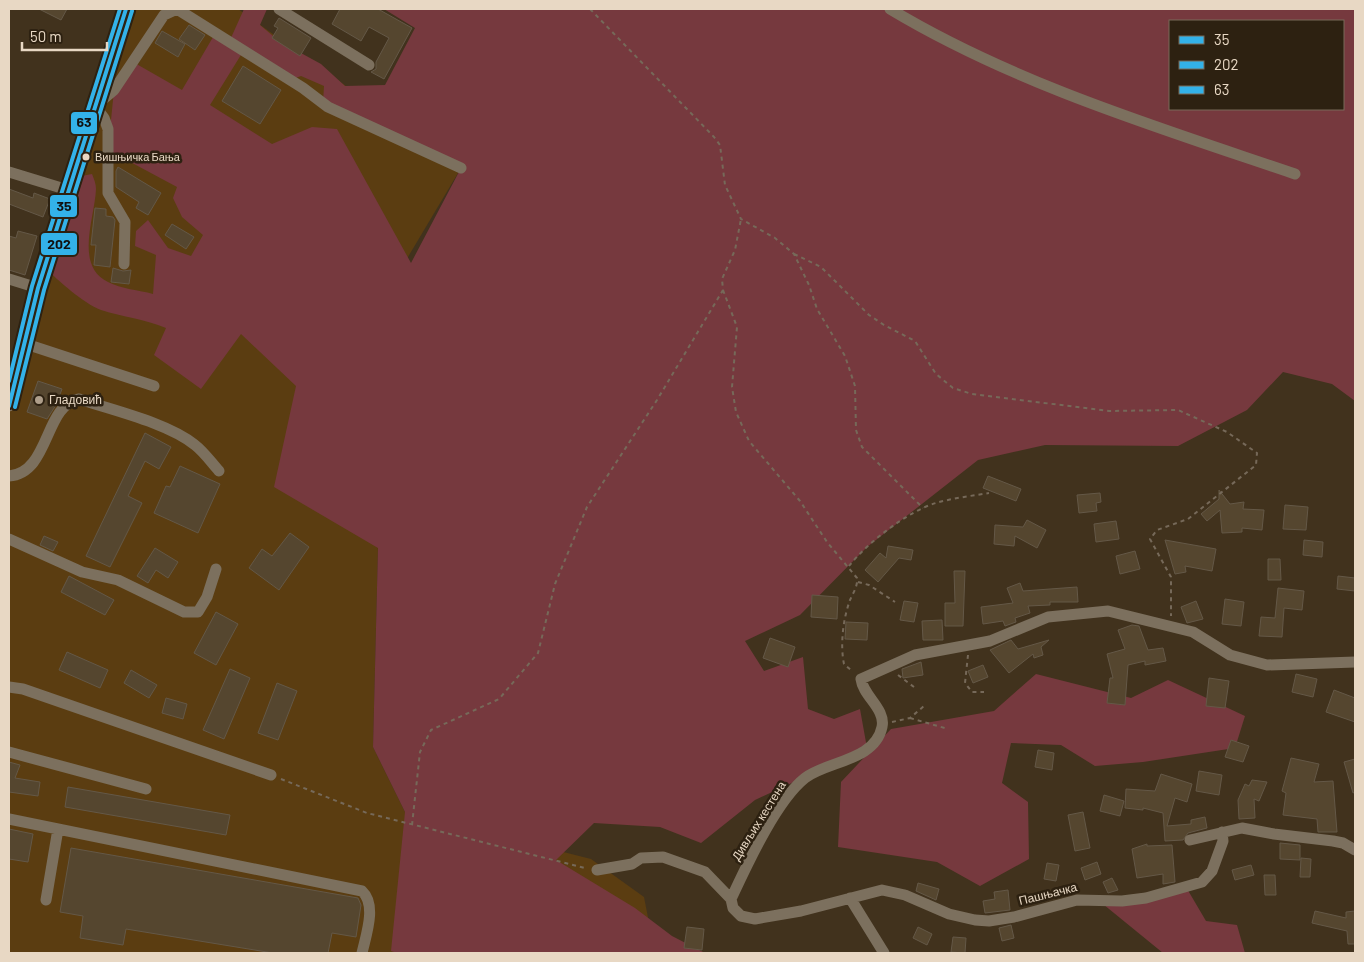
<svg xmlns="http://www.w3.org/2000/svg" width="1364" height="962" font-family="Barlow,sans-serif">
<rect width="100%" height="100%" fill="#41321d"/>
<path fill="#5b3d11" d="M126,9H238L461,168L371,319L378,547L373,747L405,812L591,859L644,897L655,953H9V409L23,343Z"/>
<path fill="#76393e" fill-rule="evenodd" d="M244,9H267L260,25L279,41L321,64L345,86L385,85L415,28L384,9H1355V401L1332,384L1283,372L1247,410L1178,446L1045,445L978,460L867,547L800,615L745,641L764,671L803,657L808,709L834,719L860,709L867,748L755,800L701,843L660,827L594,823L556,860L635,908L672,936L705,953H397L391,951L405,812L373,747L378,548L274,487L296,386L241,334L201,389L154,355L166,328C145,319 123,317 101,310C83,303 59,281 44,267L71,178L92,174C94,179 96,184 96,189C95,217 74,266 108,282C121,289 139,290 153,294L156,255L135,246L136,231L148,220L168,248L191,256L203,235L182,217L173,198L177,187L108,150L114,90L133,62L182,90L216,32L230,40ZM1170,21H1343V109H1170ZM244,50L290,80L301,76L324,86L323,103L461,168L411,263L337,129L312,127L272,144L210,105Z
M1036,674L1131,698L1168,680L1245,716L1235,748L1143,762L1095,766L1061,745L1011,743L1002,783L1028,802L1029,859L980,886L937,862L838,847L841,782L891,729L994,711Z
M1186,887L1206,921L1237,925L1245,953H1163L1098,900Z"/>
<path fill="#55462f" stroke="#645847" d="M39,9H67L61,20Z
M340,9H378L412,28L384,79L371,72L376,69V62L389,38L369,27L361,41L332,24Z
M279,18L311,38L300,56L272,38L278,28L274,26Z
M189,25L205,35L195,50L179,39Z
M162,31L185,44L178,57L155,43Z
M243,66L281,90L260,124L222,101Z
M118,167L161,193L148,215L136,208L139,202L116,187V171Z
M9,189L33,198L34,193L50,199L43,217L9,204Z
M95,208L106,209V216L113,217L115,220L110,267L94,265L96,245H91Z
M172,224L194,237L186,249L165,235Z
M18,231L37,236L25,275L9,270V236L16,238Z
M113,268L123,271L131,270L129,284L111,282Z
M38,381L62,389L56,405L47,419L27,412Z
M145,433L171,447L159,469L145,461L128,496L142,503L110,567L86,556Z
M180,466L220,484L198,533L154,513L166,486L170,487Z
M988,476L1021,489L1016,501L983,488Z
M1219,490L1230,504L1244,502L1243,509L1264,510L1262,530L1242,528V532L1222,533L1220,510L1207,521L1201,514L1219,499Z
M1100,493L1101,502L1096,503L1097,511L1079,513L1077,495Z
M1285,505L1308,507L1306,530L1283,529Z
M1027,520L1046,530L1037,548L1015,536L1014,546L994,544L995,525L1023,527Z
M1116,521L1119,539L1096,542L1094,524Z
M290,533L309,547L279,590L249,568L262,549L272,556Z
M44,536L58,542L53,551L40,545Z
M1165,540L1216,549L1212,571L1185,566L1186,572L1175,574Z
M1304,540L1323,542L1322,557L1303,555Z
M888,546L913,550L911,560L899,558L878,582L865,570L880,553L886,558Z
M155,548L178,562L168,578L156,570L148,583L137,576Z
M1135,551L1140,569L1120,574L1116,556Z
M1268,559H1280L1281,580H1268Z
M954,571H965L963,626H945V603H955Z
M69,576L114,600L105,615L61,592Z
M1338,576L1355,578V591L1337,589Z
M1020,583L1023,591L1077,587L1078,602H1050V605L1028,606L1030,613L1015,618L1016,622L1005,626L1003,621L983,624L981,607L1013,603L1007,588Z
M1278,588L1304,591L1302,610L1284,608L1282,637L1259,636L1261,617L1275,618Z
M812,595L838,597L837,619L811,617Z
M1225,599L1244,602L1241,626L1222,624Z
M904,601L918,603L914,622L900,620Z
M1196,601L1203,619L1187,623L1181,607Z
M216,612L238,624L216,665L194,653Z
M942,620L943,640H923L922,621Z
M846,622L868,623L867,640L845,639Z
M1132,625L1139,626L1148,650L1163,648L1166,661L1145,665V661L1128,665L1125,705L1107,703L1110,678H1113L1107,654L1125,649L1118,630Z
M770,638L795,647L788,667L763,658Z
M1011,640L1018,649L1049,640L1041,647L1043,655L1034,658L1033,654L1009,673L990,650Z
M67,652L108,670L100,688L59,670Z
M921,662L923,675L903,678L902,669Z
M983,665L988,677L973,683L968,671Z
M230,669L250,678L224,739L203,730Z
M131,670L157,685L149,698L124,683Z
M1296,674L1317,679L1313,697L1292,692Z
M1209,678L1229,681L1225,708L1206,706Z
M277,683L297,691L278,740L258,733Z
M1334,690L1355,698V722L1326,712Z
M166,698L187,704L183,719L162,713Z
M1231,740L1249,746L1243,762L1225,757Z
M1038,750L1054,753L1052,770L1035,767Z
M1291,758L1319,764L1314,782L1333,781L1337,832H1318L1317,819L1283,815L1286,793L1282,791Z
M1355,759V792L1353,793L1344,762Z
M9,762L20,765L15,778L40,782L38,796L9,792Z
M1199,771L1222,775L1219,795L1196,791Z
M1161,774L1192,784L1187,802L1175,798L1167,826L1191,824V820L1205,817L1207,828L1188,833L1183,840L1165,841L1163,813L1143,808V810L1125,808L1126,789L1155,791Z
M1252,780L1267,782L1259,801L1254,799L1255,818L1239,819L1238,800L1245,784L1249,786Z
M68,787L230,815L226,835L65,807Z
M1104,795L1124,801L1120,816L1100,811Z
M1083,812L1090,848L1075,851L1068,815Z
M9,829L33,834L28,862L9,859Z
M1280,843L1300,845V860L1280,859Z
M1147,844V846L1172,845L1175,882L1163,884V874L1137,878L1132,849Z
M71,848L358,898L361,905L356,937L332,933L328,953H273L126,929L123,945L80,938L83,916L60,912Z
M1301,858L1311,859L1310,877H1300Z
M1097,862L1101,874L1085,880L1081,868Z
M1047,863L1059,865L1056,881L1044,879Z
M1251,865L1254,875L1235,880L1232,870Z
M1264,875H1275L1276,895H1265Z
M1112,878L1118,890L1108,893L1103,882Z
M918,883L939,889L936,900L916,891Z
M1008,890L1010,910L985,913L983,901L995,899L994,892Z
M1315,911L1346,918V912L1355,911V944H1348L1347,931L1312,923Z
M1011,925L1014,938L1002,941L999,928Z
M687,927L704,929L702,950L684,948Z
M918,927L932,934L927,945L913,938Z
M953,937L966,938L965,953L951,952Z"/>
<g fill="none" stroke-linecap="round" stroke-linejoin="round">
<path stroke="#766959" stroke-width="2" stroke-dasharray="4 4" stroke-linecap="butt" d="M590,9L714,137L720,145L725,185L741,219L775,238L794,254L809,285L817,309L845,356L855,386L856,430L862,447L923,508
M794,254L821,267L869,315L884,325L915,341L936,374L953,388L972,394L1109,411L1178,410L1227,432L1257,453L1256,465L1188,519L1157,530L1150,539L1171,577V616
M723,290L737,327L732,387L736,412L749,441L800,501L827,542L857,578C858,586 853,593 850,600C843,619 840,645 844,664L853,672
M849,566C867,543 908,511 936,503C953,498 971,496 989,493
M858,582L869,585L895,602
M968,655L965,683L972,692H984
M898,675L914,687
M910,718L948,729
M892,722L910,718L924,706
M281,779L367,813L585,868
M412,825L420,752L431,730L499,699L538,653L555,584L587,507L657,400L723,290L722,279L735,250L741,219"/>
<path stroke="#7c705e" stroke-width="11" d="M177,9L303,88L328,107L461,168
M279,9L369,65
M890,9C1015,84 1157,127 1295,174
M9,172L68,190
M124,264L125,222L108,193V129L104,118L95,106L114,90L164,15L177,9
M9,279L38,288
M23,343L154,386
M9,406L38,288L126,9
M9,476C50,473 44,405 79,399C112,410 168,423 195,445C204,452 211,462 219,471
M9,539L82,572L118,580L184,612H198L207,597L216,569
M9,687L23,689L271,775
M9,752L146,789
M9,819L362,891C377,905 366,935 362,953
M1222,832L1223,841L1212,871L1202,882L1146,898L1122,901L1077,900L1014,917L989,921L975,920L949,914L905,895L882,890L801,911L755,919L741,916L733,908L731,899C747,865 776,801 805,778C827,761 875,761 882,727C886,709 863,696 861,679L915,655L990,641L1048,617L1108,611L1193,632L1230,655L1267,665L1355,662
M1190,840L1242,828L1274,834L1333,841L1343,843L1355,850
M597,870L632,864L641,858L663,857L705,872L731,899
M850,898L884,953
M46,900L58,829"/>
<g stroke="#2d2111" stroke-width="8">
<path id="bus-1" d="M9,406L38,288L126,9"/>
</g>
<g stroke="#2d2111" stroke-width="8">
<path id="bus-2" d="M15,407L44,290L132,11"/>
</g>
<g stroke="#2d2111" stroke-width="8">
<path id="bus-3" d="M9,381L32,286L120,9"/>
</g>
<use href="#bus-1" stroke="#33b2e9" stroke-width="4"/>
<use href="#bus-2" stroke="#33b2e9" stroke-width="4"/>
<use href="#bus-3" stroke="#33b2e9" stroke-width="4"/>
</g>
<circle fill="#e8d8c4" stroke="#2d2111" stroke-width="2" cx="86" cy="157" r="4.5"/>
<circle fill="#ae9e8a" stroke="#2d2111" stroke-width="2" cx="39" cy="400" r="5"/>
<g text-anchor="middle" stroke-width="5" stroke-linejoin="round" paint-order="stroke">
<g font-size="11" fill="#e8d8c4" stroke="#2d2111" text-anchor="start">
<text x="95" y="161">Вишњичка Бања</text>
</g>
<g font-size="12" fill="#e8d8c4" stroke="#2d2111" text-anchor="start">
<text x="49" y="404">Гладовић</text>
</g>
<g font-size="12" fill="#e8d8c4" stroke="#2d2111">
<text transform="translate(759 821) rotate(-58)" y="4">Дивљих кестена</text>
<text transform="translate(1048 894) rotate(-14)" y="4">Пашњачка</text>
</g>
</g>
<g stroke="#2d2111" stroke-width="2">
<rect x="70" y="111" width="28" height="24" rx="5" fill="#33b2e9"/>
<rect x="49" y="194" width="29" height="24" rx="5" fill="#33b2e9"/>
<rect x="40" y="232" width="38" height="24" rx="5" fill="#33b2e9"/>
</g>
<g font-size="14" text-anchor="middle" font-weight="bold" fill="#111">
<text x="84" y="127">63</text>
<text x="64" y="211">35</text>
<text x="59" y="249">202</text>
</g>
<rect width="1364" height="962" fill="none" stroke="#e8d8c4" stroke-width="20"/>
<rect x="1169" y="20" width="175" height="90" fill="#2d2111" stroke="#786a59"/>
<rect x="1179" y="36" width="25" height="8" fill="#33b2e9" stroke="#786a59"/>
<text x="1214" y="45" font-size="15" fill="#e8d8c4">35</text>
<rect x="1179" y="61" width="25" height="8" fill="#33b2e9" stroke="#786a59"/>
<text x="1214" y="70" font-size="15" fill="#e8d8c4">202</text>
<rect x="1179" y="86" width="25" height="8" fill="#33b2e9" stroke="#786a59"/>
<text x="1214" y="95" font-size="15" fill="#e8d8c4">63</text>
<path d="M22 42v8h85v-8" fill="none" stroke="#e8d8c4" stroke-width="2.5"/>
<text x="30" y="42" font-size="15" fill="#e8d8c4" stroke="#2d2111" stroke-width="4" paint-order="stroke">50 m</text>
</svg>
